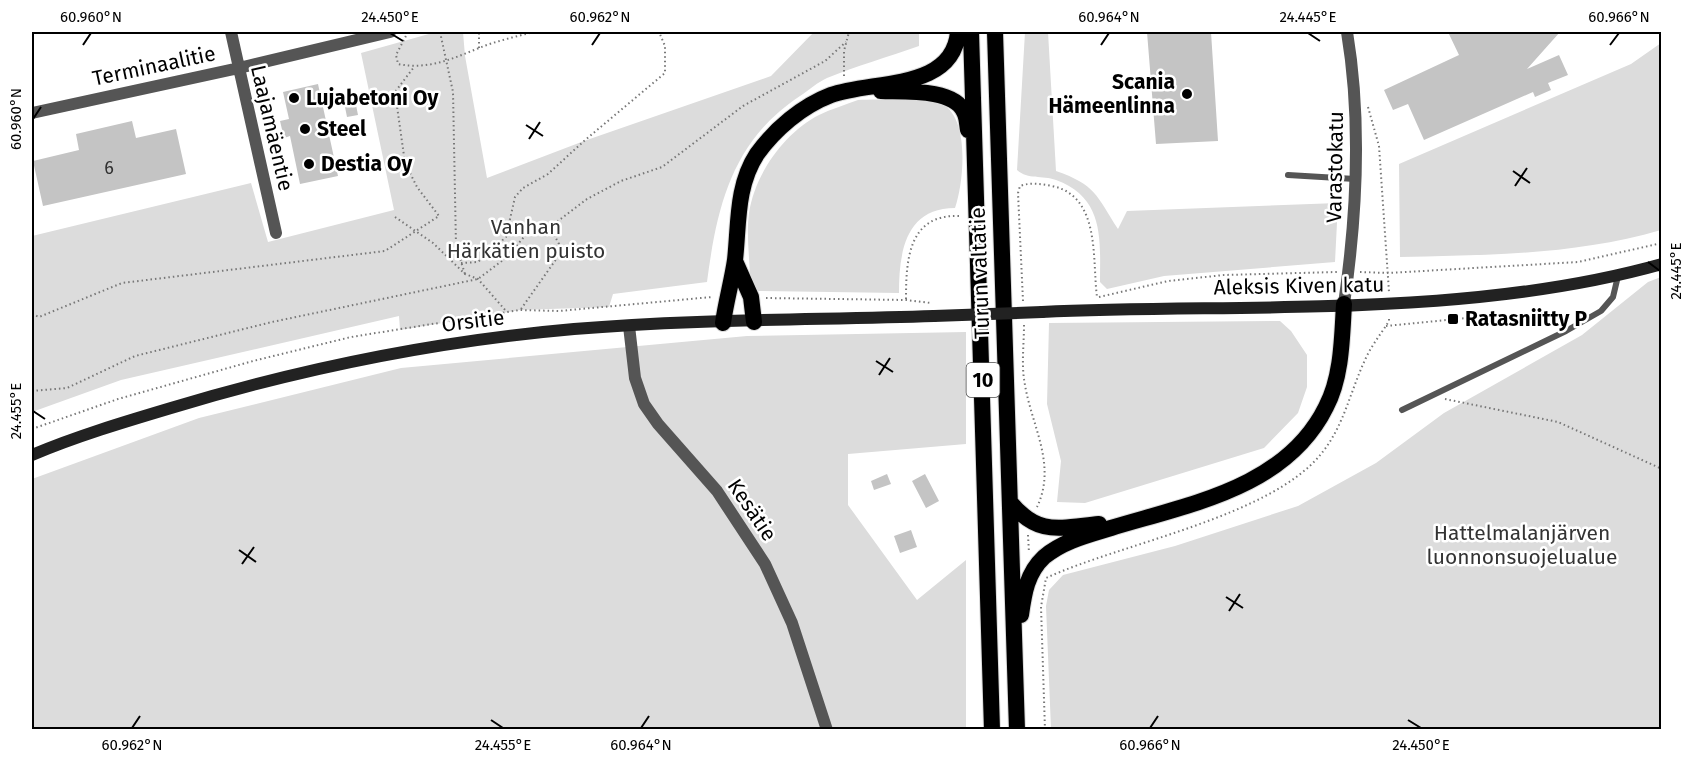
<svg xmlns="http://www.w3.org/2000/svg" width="1693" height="761" font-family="'Fira Sans',sans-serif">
<rect width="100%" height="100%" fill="#fff"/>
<path fill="#dcdcdc" d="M436,32H463L465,56L487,178L584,141L771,76L814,32H919V46C888,57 856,66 827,78C818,82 809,90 800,96C732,141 717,206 707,282L613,294L609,307L520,310L400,330L399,316L121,380L32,412V236L251,183L268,242L394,210L361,53Z
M1025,32H1048L1056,171C1096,185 1096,195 1118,229L1127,211L1338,203L1335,262L1164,276L1107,289L1100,282C1100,240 1105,198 1056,180C1042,175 1028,180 1017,170Z
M1661,43V230C1575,255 1489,255 1400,257L1399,164L1631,64Z
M858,100C874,100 926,97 938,102C971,113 964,182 955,208C905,208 899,253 899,293L756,291L750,282C750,260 746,235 749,213C755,174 784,133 819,115C831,109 845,105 858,100Z
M1661,277V729H1051L1046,606L1049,590L1063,575L1175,546L1298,506L1376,463L1444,413L1582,335L1648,282Z
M1280,321L1291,331L1307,355V387L1298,413L1264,448L1085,503L1057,502L1061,461L1047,404L1049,323Z
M966,332V444L848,454V505L917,600L966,560V729L32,730V479L199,418L401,368L747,336Z"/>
<path fill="#c4c4c4" d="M1147,32H1211L1218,141L1156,144Z
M1448,32H1560L1527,69L1559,55L1568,75L1548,83L1551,90L1535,97L1533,92L1424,140L1408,104L1393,110L1384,90L1459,55Z
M318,84L338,176L300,184L290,136L284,138L280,121L289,119L283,92Z
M356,105L358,115L347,117L345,107Z
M132,121L136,138L176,129L186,174L43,206L33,161L79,150L76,134Z
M887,474L891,484L874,490L871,481Z
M925,474L939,501L926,508L912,481Z
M911,530L917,547L900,553L894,536Z"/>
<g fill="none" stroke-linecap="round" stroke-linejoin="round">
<g stroke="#dbdbdb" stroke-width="18">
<path id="trunk" d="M971,32L992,730
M995,32L1017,730
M881,91C902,92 954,88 964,112C967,117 967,125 968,130
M735,261L751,297L754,322
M723,323C726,301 732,281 735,260C739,224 736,186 757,154C775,129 802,106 831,95C873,80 953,91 958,32
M1010,502C1038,536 1058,528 1099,524
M1021,615C1024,593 1027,573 1044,557C1063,541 1088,535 1111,528C1190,504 1286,488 1326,407C1342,377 1342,337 1344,304"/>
</g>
<path stroke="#777" stroke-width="2" stroke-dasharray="1.5 3" stroke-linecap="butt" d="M408,32L396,55L398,64C428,70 452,59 479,48C496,41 515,37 533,32
M440,32L453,92L456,246L465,274
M479,48V32
M844,76V51L849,32
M1368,107L1379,146L1389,292
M395,217L433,243L465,274L478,279L506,311
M550,227L587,199L621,181L662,167L743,106L825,61L846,42
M461,263L478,262L506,237L515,197L523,188L548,174L584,141L665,73V46L659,32
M1360,272L1388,273L1578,262L1662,243
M1099,297L1168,281L1224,275L1337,272
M766,298L906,300L931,303
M906,299C906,261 908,214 959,216
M1023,301L1018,193L1020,186C1031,182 1041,184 1052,186C1101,196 1092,260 1097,297
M32,314L39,317L122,283L385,251L439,216L417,187L405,163L395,92L414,67
M1024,325C1024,345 1021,366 1025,385C1032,427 1057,465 1037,507
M1386,326L1467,318
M32,391L67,388L135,356L272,322L478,279L507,257L529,231L550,227L559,244L557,258L521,309
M1445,399L1558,422L1662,469
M32,429L118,399L253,361L351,337L520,310L559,311L712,297
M1028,535L1029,553
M1045,730L1041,607L1046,578C1122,543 1270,517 1321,454C1344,426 1350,392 1365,360C1371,346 1381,334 1389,321V316"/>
<path stroke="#555" stroke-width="6" d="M1288,175L1355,179
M1402,410L1566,331L1601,311L1613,297L1618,276"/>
<path stroke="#555" stroke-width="12" d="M231,32L276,233
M32,113L239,68L390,32
M1344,304C1357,214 1362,122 1347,32
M629,326L635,378L644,404L658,424L717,491L765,564L792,623L827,730"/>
<path stroke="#222" stroke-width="12" d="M1042,312C1245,303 1466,319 1662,264
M32,455C77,436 124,422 171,408C303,368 437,341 574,329C693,319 814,320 934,316"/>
<use href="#trunk" stroke="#000" stroke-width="16"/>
<path stroke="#222" stroke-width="12" d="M934,316L1042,312"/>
</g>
<path fill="none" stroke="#000" stroke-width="2" d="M390,33L403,41M1308,33L1320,41M83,45L91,33M592,45L600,33M1101,45L1109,33M1610,45L1619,33M33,119L41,107M526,125L543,136M529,139L540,122M1513,171L1530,183M1515,186L1527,168M1648,262L1660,271M876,361L893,372M879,375L890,358M33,411L45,419M239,550L256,562M242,564L254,547M1226,597L1243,608M1229,611L1240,594M491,720L503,728M1408,720L1421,728M132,728L140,716M641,728L649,716M1150,728L1158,716"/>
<g fill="#000" stroke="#fff" stroke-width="2">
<circle cx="1187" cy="94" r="6"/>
<circle cx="294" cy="98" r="6"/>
<circle cx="305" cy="129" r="6"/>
<circle cx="309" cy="164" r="6"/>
<rect x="1447" y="313" width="12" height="12" rx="3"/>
</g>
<g text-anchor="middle" stroke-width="5" stroke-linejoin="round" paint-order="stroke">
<g font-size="18" fill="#313131">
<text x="109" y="174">6</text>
</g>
<rect fill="#fff" stroke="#4c4c4c" stroke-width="1.5" x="966.5" y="363" width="33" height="34" rx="4.5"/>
<g font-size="20" font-weight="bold" fill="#000">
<text x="983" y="387">10</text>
</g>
<g font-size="21" fill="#000" stroke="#fff">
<text transform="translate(154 66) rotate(-12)" y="7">Terminaalitie</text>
<text transform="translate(272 128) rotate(77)" y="7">Laajamäentie</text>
<text transform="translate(1335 167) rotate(-89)" y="7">Varastokatu</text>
<text transform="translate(980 273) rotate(-92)" y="7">Turun valtatie</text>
<text transform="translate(1299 286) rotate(-1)" y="7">Aleksis Kiven katu</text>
<text transform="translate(473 321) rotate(-7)" y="7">Orsitie</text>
<text transform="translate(752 510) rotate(56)" y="7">Kesätie</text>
</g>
<g font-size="21" font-weight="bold" fill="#000" stroke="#fff" text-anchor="start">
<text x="1175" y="89" text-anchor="end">Scania<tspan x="1175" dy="24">Hämeenlinna</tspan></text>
<text x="306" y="105">Lujabetoni Oy</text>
<text x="317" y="136">Steel</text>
<text x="321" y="171">Destia Oy</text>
<text x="1465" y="326">Ratasniitty P</text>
</g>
<g font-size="21" fill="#333" stroke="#fff">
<text x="526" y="234">Vanhan<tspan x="526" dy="24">Härkätien puisto</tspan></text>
<text x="1522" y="540">Hattelmalanjärven<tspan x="1522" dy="24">luonnonsuojelualue</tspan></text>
</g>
</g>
<rect width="1693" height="761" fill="none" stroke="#ffffff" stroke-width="66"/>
<rect x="33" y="33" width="1627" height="695" fill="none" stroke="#000" stroke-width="2"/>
<g font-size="15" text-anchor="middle" fill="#000">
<text x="91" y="22">60.960°N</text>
<text x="390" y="22">24.450°E</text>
<text x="600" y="22">60.962°N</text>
<text x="1109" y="22">60.964°N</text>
<text x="1308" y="22">24.445°E</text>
<text x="1619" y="22">60.966°N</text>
<text transform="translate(16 119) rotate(-90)" y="5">60.960°N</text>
<text transform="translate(1676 271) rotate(-90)" y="5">24.445°E</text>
<text transform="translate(16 411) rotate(-90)" y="5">24.455°E</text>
<text x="132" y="750">60.962°N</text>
<text x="503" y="750">24.455°E</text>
<text x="641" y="750">60.964°N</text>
<text x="1150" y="750">60.966°N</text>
<text x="1421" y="750">24.450°E</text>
</g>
</svg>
